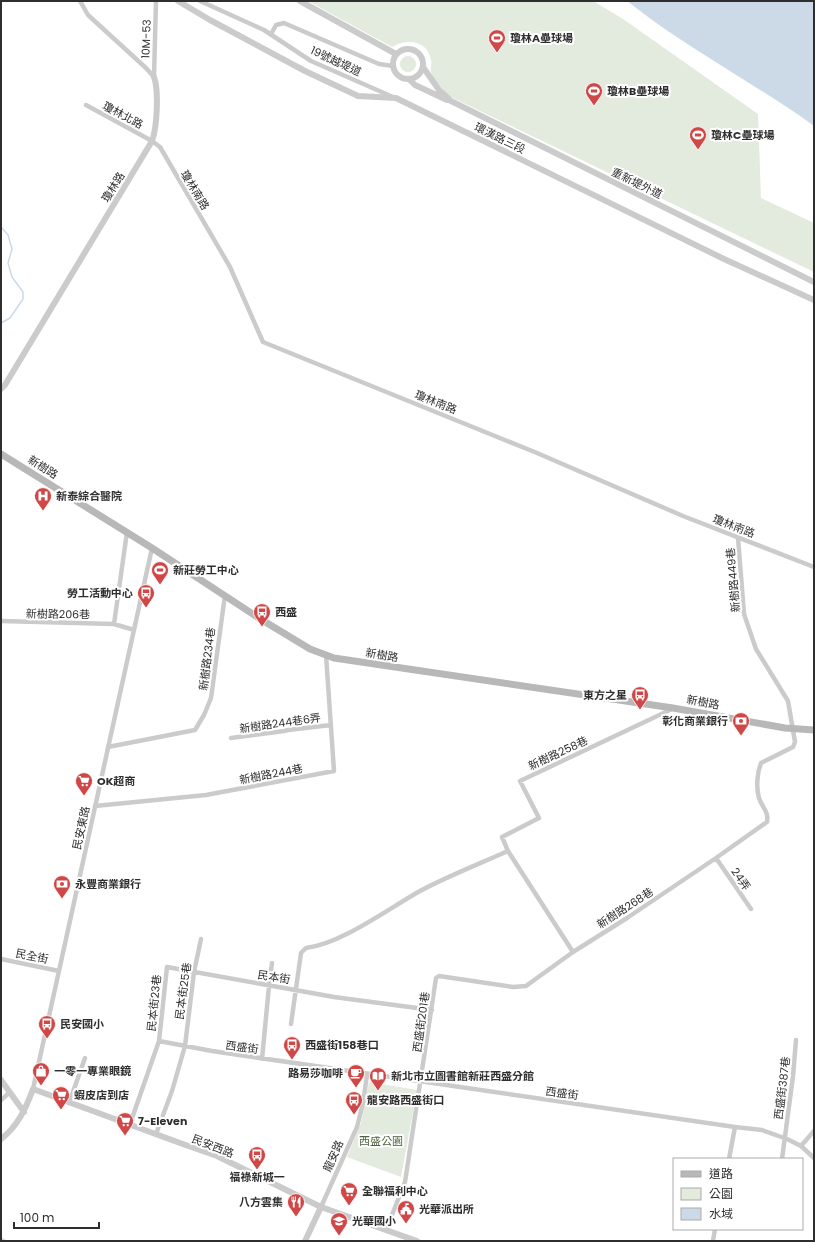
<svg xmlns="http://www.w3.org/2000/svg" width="815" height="1242" font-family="Poppins,'Noto Sans TC',sans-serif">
<rect width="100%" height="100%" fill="#fff"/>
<path fill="#e3eade" d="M308,1H593L623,19L758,114L761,198L814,223V272L447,95C442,88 434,80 431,72C430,69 432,64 431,60C428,40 406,38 392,47Z
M400 64a8 8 0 1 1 16 0a8 8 0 1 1-16 0Z
M369,1082L417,1090L401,1177L347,1157L361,1123Z"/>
<path fill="#ccdae7" d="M627,1H814V126C753,82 686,48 627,1Z"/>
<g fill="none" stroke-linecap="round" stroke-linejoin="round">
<path stroke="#ccdae7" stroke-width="1.5" d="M1,227L8,235L12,249L8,263L12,277L23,292V299L10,318L1,323
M1,1238L6,1241"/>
<path stroke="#cbcbcb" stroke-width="4.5" d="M80,1L88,15L146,68L154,77
M200,1L264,30L311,61L393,97
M271,34L276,25L284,23L379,64L393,66
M154,77L156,1
M86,105L152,141L160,147L230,267L263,342L537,453L683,516L814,567
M1,621L114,624L134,630
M114,624L127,532
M231,738L284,731L288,730L331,725
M108,747L195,730L204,715L211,698L225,595
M95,806L206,795L334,771L326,655
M508,851L502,837L539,818L520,781L672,709
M716,858L751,909
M1,959L59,971
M291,1024L301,953L306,948C341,944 388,909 420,891C448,876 479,864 508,851L573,952L627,918L716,858L767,822C769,812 762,807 759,798C756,788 757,773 761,763L793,747L795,742L788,701L756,649L744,614L738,538
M159,1041L212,1051L735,1127L762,1130L787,1139L801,1146L814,1158
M262,1059L269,986L272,963
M33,1089L152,548
M1,1100L10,1092
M69,1103L85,1058
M130,1124L159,1041L167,967L334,997L432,1010
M156,1134L172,1091L185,1046L194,972L201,939
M801,1146L814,1131
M729,1159L735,1127
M782,1159L793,1076L796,1040
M321,1207L357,1127L363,1103L367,1075
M386,1230L405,1182L436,978L439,976L513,987L526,986L573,952
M713,1241L715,1229"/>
<path stroke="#cbcbcb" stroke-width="6" d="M178,1L210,20L305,71L358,96L396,98L724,259L814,300
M300,1L396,54
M393 64a15 15 0 1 1 30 0a15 15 0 1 1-30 0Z
M423,67L439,90L451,101L814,282
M410,80L415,85L447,100
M1,389L5,385L152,141C157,128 159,90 154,77
M1,1080L24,1112
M1,1139C18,1126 26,1108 33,1089L180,1143L217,1156L321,1207L417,1241
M305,1241L321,1207"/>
<path stroke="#b8b8b8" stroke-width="7" d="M1,454L152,548L262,620L310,649L334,658L673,708L785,728L814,730"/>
</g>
<defs>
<g id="stadium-pin" transform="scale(0.9)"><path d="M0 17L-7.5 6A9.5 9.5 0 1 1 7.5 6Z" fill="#cf4847" stroke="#fff"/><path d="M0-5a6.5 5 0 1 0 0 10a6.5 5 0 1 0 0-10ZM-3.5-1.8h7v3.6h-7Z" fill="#fff"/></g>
<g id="hospital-pin" transform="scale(0.9)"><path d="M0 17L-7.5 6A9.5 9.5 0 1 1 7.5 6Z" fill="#cf4847" stroke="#fff"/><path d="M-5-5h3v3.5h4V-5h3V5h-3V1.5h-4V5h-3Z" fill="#fff"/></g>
<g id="bus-pin" transform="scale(0.9)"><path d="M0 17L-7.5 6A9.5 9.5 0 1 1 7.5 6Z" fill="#cf4847" stroke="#fff"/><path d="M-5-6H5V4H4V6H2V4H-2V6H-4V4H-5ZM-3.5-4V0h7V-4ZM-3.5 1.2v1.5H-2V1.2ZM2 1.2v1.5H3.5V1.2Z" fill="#fff"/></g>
<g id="bank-pin" transform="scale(0.9)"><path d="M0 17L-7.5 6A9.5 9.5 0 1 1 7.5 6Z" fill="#cf4847" stroke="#fff"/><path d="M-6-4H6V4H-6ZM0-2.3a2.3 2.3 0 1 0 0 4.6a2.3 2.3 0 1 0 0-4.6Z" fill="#fff"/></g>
<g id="supermarket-pin" transform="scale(0.9)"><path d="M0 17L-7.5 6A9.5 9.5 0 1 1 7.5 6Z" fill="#cf4847" stroke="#fff"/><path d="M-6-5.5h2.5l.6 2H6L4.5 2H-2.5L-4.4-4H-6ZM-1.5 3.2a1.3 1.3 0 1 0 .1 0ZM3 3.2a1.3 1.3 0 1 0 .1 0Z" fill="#fff"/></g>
<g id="shop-pin" transform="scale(0.9)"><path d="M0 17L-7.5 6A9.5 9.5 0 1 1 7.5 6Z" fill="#cf4847" stroke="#fff"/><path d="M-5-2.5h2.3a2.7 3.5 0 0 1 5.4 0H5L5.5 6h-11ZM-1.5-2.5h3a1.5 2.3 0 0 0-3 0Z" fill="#fff"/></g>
<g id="cafe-pin" transform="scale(0.9)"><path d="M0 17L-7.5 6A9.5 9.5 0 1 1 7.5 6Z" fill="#cf4847" stroke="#fff"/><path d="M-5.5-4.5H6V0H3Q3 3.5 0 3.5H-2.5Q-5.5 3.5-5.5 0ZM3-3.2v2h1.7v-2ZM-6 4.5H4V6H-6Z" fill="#fff"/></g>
<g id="library-pin" transform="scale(0.9)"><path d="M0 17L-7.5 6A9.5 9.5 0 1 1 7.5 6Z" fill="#cf4847" stroke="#fff"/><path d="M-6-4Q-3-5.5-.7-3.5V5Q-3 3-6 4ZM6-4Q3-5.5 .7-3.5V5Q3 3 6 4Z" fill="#fff"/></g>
<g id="restaurant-pin" transform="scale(0.9)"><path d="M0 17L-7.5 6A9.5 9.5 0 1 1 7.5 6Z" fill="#cf4847" stroke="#fff"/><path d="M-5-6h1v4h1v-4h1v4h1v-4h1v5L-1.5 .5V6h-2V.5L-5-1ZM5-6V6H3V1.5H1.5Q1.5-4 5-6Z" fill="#fff"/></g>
<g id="civic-pin" transform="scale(0.9)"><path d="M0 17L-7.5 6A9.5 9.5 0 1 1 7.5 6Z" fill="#cf4847" stroke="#fff"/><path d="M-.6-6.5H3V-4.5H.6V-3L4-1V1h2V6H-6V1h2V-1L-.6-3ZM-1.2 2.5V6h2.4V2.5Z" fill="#fff"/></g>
<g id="school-pin" transform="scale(0.9)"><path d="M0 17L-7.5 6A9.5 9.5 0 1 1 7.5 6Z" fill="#cf4847" stroke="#fff"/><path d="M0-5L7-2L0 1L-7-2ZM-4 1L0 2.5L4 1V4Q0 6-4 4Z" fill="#fff"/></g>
</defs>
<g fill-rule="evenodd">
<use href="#stadium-pin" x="497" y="38"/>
<use href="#stadium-pin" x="594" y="91"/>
<use href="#stadium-pin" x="698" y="135"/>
<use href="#hospital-pin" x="43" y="496"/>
<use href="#stadium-pin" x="160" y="570"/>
<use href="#bus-pin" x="146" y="593"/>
<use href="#bus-pin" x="262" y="612"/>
<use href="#bus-pin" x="640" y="695"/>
<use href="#bank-pin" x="741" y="721"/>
<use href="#supermarket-pin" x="84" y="781"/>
<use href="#bank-pin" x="62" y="884"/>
<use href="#bus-pin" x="47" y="1024"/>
<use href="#bus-pin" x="292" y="1045"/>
<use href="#shop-pin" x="41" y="1071"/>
<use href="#cafe-pin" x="356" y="1073"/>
<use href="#library-pin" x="378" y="1076"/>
<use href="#supermarket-pin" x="61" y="1095"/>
<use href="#bus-pin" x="354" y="1100"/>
<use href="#supermarket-pin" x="125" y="1121"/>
<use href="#bus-pin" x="257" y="1155"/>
<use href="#supermarket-pin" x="349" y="1191"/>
<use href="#restaurant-pin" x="296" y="1202"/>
<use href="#civic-pin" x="406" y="1209"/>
<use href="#school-pin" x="339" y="1221"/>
</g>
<g text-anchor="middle" stroke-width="4" stroke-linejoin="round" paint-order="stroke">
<g font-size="11" font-weight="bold" fill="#2e2e2e" stroke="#fff" text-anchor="start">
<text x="510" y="42">瓊林A壘球場</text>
<text x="607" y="95">瓊林B壘球場</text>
<text x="711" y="139">瓊林C壘球場</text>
<text x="56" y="500">新泰綜合醫院</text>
<text x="173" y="574">新莊勞工中心</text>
<text x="133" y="597" text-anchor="end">勞工活動中心</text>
<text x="275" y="616">西盛</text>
<text x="627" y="699" text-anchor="end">東方之星</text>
<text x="728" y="725" text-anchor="end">彰化商業銀行</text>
<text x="97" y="785">OK超商</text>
<text x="75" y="888">永豐商業銀行</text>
<text x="60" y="1028">民安國小</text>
<text x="305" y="1049">西盛街158巷口</text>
<text x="54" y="1075">一零一專業眼鏡</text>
<text x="343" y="1077" text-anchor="end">路易莎咖啡</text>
<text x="391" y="1080">新北市立圖書館新莊西盛分館</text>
<text x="74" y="1099">蝦皮店到店</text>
<text x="367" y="1104">龍安路西盛街口</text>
<text x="138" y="1125">7-Eleven</text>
<text x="257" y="1181" text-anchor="middle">福祿新城一</text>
<text x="362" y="1195">全聯福利中心</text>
<text x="283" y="1206" text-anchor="end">八方雲集</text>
<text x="419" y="1213">光華派出所</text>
<text x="352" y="1225">光華國小</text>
</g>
<g font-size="11" fill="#2e2e2e" stroke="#fff">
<text transform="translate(146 39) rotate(-88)" y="4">10M-53</text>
<text transform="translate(336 61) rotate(25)" y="4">19號越堤道</text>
<text transform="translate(123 115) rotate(28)" y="4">瓊林北路</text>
<text transform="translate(500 138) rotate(26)" y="4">環漢路三段</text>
<text transform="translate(637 183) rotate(26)" y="4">重新堤外道</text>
<text transform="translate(113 187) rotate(-58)" y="4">瓊林路</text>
<text transform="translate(195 190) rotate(59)" y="4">瓊林南路</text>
<text transform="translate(436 402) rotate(22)" y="4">瓊林南路</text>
<text transform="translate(43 467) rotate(32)" y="4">新樹路</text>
<text transform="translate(734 526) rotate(21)" y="4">瓊林南路</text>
<text transform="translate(733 580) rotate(-95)" y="4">新樹路449巷</text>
<text transform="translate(58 614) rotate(1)" y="4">新樹路206巷</text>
<text transform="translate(382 655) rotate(9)" y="4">新樹路</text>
<text transform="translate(207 659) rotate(-83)" y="4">新樹路234巷</text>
<text transform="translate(703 702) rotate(10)" y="4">新樹路</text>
<text transform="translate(280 723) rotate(-8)" y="4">新樹路244巷6弄</text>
<text transform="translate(558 753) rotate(-25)" y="4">新樹路258巷</text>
<text transform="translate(271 774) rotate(-11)" y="4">新樹路244巷</text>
<text transform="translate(81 828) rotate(-78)" y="4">民安東路</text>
<text transform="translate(741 879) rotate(55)" y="4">24弄</text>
<text transform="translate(625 908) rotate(-33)" y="4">新樹路268巷</text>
<text transform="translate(32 956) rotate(11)" y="4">民全街</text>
<text transform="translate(274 977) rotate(9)" y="4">民本街</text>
<text transform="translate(183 991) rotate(-82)" y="4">民本街25巷</text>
<text transform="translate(154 1003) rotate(-84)" y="4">民本街23巷</text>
<text transform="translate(421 1022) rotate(-82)" y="4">西盛街201巷</text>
<text transform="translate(242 1047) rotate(8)" y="4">西盛街</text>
<text transform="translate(782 1088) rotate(-83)" y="4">西盛街387巷</text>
<text transform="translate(562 1093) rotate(8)" y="4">西盛街</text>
<text transform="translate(213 1146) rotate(21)" y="4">民安西路</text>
<text transform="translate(333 1156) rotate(-66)" y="4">龍安路</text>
</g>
<g font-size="11" fill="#4f6441" stroke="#fff">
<text x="381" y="1145">西盛公園</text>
</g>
</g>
<rect width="815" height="1242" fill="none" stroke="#2e2e2e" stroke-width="4"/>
<rect x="673" y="1158" width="130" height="72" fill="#ffffff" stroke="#ababab"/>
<rect x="681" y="1171" width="20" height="6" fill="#b8b8b8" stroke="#ababab"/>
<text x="709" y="1178" font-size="12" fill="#2e2e2e">道路</text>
<rect x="681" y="1188" width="20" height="12" fill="#e3eade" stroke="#ababab"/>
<text x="709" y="1198" font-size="12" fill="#2e2e2e">公園</text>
<rect x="681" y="1208" width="20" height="12" fill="#ccdae7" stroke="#ababab"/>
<text x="709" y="1218" font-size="12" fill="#2e2e2e">水域</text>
<path d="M14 1222v6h85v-6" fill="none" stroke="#2e2e2e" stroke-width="2"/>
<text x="20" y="1222" font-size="12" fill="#2e2e2e" stroke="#ffffff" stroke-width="3" paint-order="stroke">100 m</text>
</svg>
